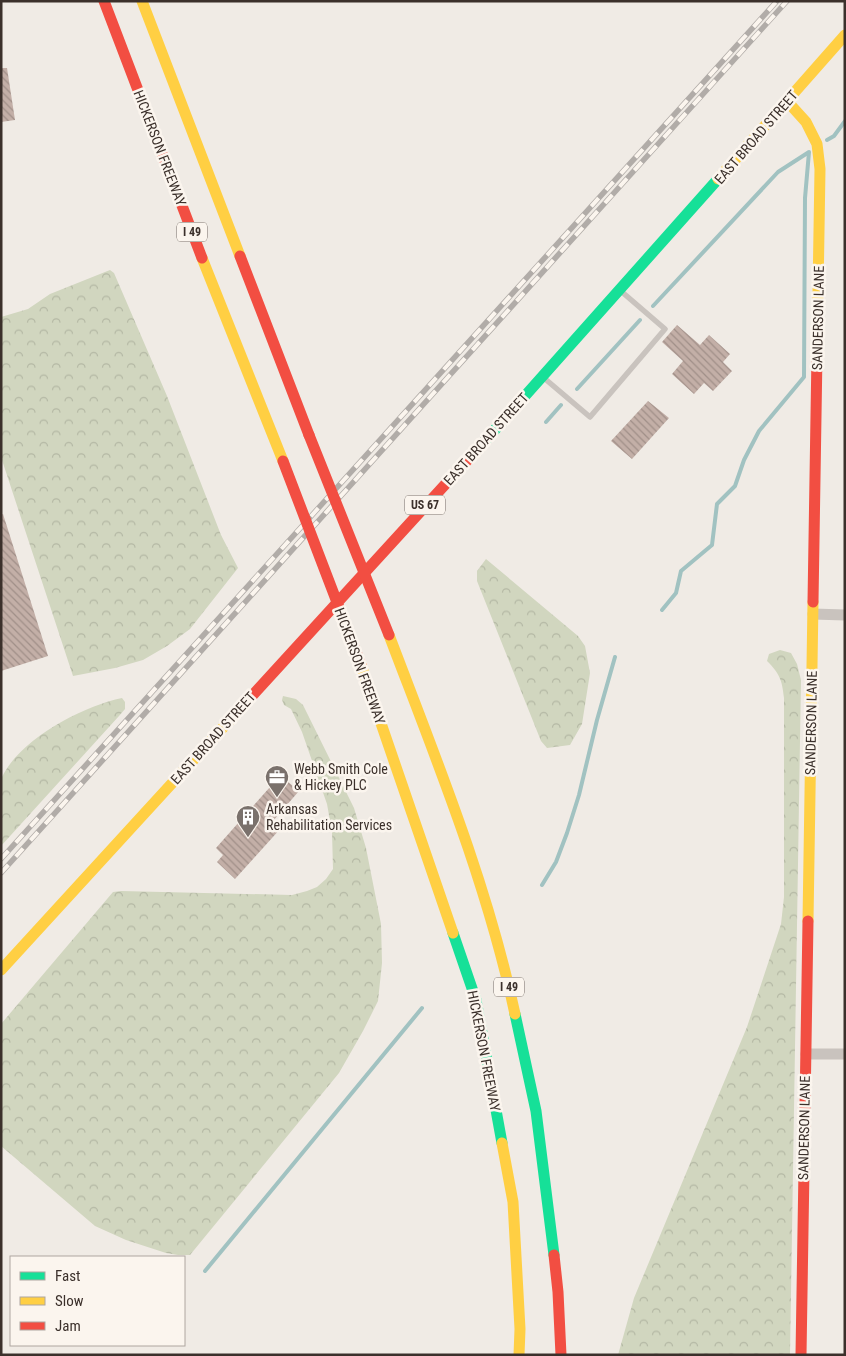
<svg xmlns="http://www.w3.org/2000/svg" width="846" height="1356" font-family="'Roboto Condensed',sans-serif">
<defs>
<pattern id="forest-crowns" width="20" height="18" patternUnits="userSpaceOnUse" patternTransform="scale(1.25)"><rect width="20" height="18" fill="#d1d6bf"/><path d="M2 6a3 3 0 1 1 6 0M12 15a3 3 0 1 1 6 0" fill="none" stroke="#b4b8a4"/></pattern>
<pattern id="building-back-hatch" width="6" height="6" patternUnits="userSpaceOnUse" patternTransform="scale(1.25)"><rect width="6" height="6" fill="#c3afa7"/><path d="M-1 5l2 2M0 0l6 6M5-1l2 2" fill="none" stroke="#a08f88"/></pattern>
</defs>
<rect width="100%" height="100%" fill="#f0ebe5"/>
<path fill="url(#forest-crowns)" d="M110,270L114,273L167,396L221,535L238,568L190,629L167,646L143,660L115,668L73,676L1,457V317L28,309L50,294Z
M486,559L578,636L585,646L590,673L582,724L570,745L547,748L541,741L477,581V571Z
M780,650L791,653L797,664L801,680L790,1355H618L634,1298L747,1027L781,924L784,897V698C782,680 780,674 767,661L769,654Z
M283,696L296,699L303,705L354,808L366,848L381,924L382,963L378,1001L363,1031L339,1073L190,1255H178L166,1253L126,1240L95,1226L1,1146V1024L113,892L121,891L292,895L307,891L317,887L326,879L333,869L332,832L327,804L302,732L291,709L284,705L282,700Z
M122,698L125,702V709L119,716L1,846C1,834 0,784 2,777C20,739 83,706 122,698Z"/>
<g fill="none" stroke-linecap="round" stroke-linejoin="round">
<path stroke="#a1c2c1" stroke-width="4" d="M827,140L834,136L845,121
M653,306L778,172L809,152
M577,389L640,320
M546,422L561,405
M662,610L676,593L681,571L712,545L717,504L735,486L744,460L759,431L804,377L805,198L809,152
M542,885L556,862L567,833L579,795L597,720L615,657
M205,1271L422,1008"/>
</g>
<path fill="url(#building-back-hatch)" d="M1,68H7L15,120L1,122Z
M677,325L700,345L709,335L730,354L723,362L732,371L713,391L704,383L694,394L672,374L683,361L662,342Z
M648,401L669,418L632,459L611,441Z
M3,514L48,656L1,671V515Z
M278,778L284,784L287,781L299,791L273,821L281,828L235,879L217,862L223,855L216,848Z"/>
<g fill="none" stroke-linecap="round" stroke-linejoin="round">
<path stroke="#c9c3be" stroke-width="5.5" d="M544,378L590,417L665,329L622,292"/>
<path stroke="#c9c3be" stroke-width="11" d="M813,614L845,615
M806,1054H845"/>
<path stroke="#16e098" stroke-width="11" d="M484,442L718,179
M453,933L476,1000L502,1143
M515,1014L536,1111L554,1255"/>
<path stroke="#ffcf43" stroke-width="11" d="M142,1L240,256
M787,101L806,122L817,144L820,169L817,354
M718,179L845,35
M202,258L283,461
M389,635C436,759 487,883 515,1014
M361,665L453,933
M808,921L813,602
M1,970L251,697
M502,1143L513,1202L520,1329L519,1355"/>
<path stroke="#f24e42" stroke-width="11" d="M104,1L202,258
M240,256L309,435
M813,602L817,354
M251,697L484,442
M554,1255L558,1292L561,1355
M801,1355L808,921"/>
<g stroke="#b1aca8" stroke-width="5.5">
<path id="rail" d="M1,859L777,1
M1,873L787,1"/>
</g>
<use href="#rail" stroke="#fbf5ee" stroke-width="4" stroke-dasharray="11" stroke-linecap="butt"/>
<path stroke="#f24e42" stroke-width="11" d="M309,435L389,635
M283,461L361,665"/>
</g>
<defs>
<g id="office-pin" transform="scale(1.25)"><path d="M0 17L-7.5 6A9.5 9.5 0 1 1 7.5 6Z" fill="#7a716c" stroke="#fbf5ee"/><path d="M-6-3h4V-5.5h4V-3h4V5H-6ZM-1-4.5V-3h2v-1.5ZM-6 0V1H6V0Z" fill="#fff"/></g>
<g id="building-pin" transform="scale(1.25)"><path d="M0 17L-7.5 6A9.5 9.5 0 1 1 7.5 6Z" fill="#7a716c" stroke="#fbf5ee"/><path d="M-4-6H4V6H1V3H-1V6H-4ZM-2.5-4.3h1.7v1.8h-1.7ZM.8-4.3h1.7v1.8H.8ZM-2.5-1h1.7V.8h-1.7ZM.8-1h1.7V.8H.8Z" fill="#fff"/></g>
</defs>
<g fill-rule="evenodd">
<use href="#office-pin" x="277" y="777"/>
<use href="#building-pin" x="248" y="817"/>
</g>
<g text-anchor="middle" stroke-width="5" stroke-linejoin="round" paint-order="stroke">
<g fill="#fbf5ee" stroke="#756b66" stroke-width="1">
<rect x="177" y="222.5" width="30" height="19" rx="4"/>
<rect x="405" y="495.5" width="40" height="19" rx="4"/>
<rect x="494" y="977.5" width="30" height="19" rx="4"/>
</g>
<g font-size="12" font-weight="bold" fill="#3b302b">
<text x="192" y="236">I 49</text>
<text x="425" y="509">US 67</text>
<text x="509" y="991">I 49</text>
</g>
<g font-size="14" fill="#3b302b" stroke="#fbf5ee">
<text transform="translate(756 137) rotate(-49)" y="5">EAST BROAD STREET</text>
<text transform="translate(160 148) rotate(69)" y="5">HICKERSON FREEWAY</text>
<text transform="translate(818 318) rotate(-89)" y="5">SANDERSON LANE</text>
<text transform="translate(486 439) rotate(-48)" y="5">EAST BROAD STREET</text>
<text transform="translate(360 666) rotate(70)" y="5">HICKERSON FREEWAY</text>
<text transform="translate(811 723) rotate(-89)" y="5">SANDERSON LANE</text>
<text transform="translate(213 738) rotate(-48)" y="5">EAST BROAD STREET</text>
<text transform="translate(484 1051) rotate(79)" y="5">HICKERSON FREEWAY</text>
<text transform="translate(804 1128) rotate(-89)" y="5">SANDERSON LANE</text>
</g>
<g font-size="14" fill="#3b302b" stroke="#fbf5ee" text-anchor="start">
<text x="294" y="774">Webb Smith Cole<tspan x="294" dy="16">&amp; Hickey PLC</tspan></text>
<text x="266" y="814">Arkansas<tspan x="266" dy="16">Rehabilitation Services</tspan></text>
</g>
</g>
<rect width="846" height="1356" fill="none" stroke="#3b302b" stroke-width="5"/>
<rect x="10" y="1256" width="175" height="90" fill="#fbf5ee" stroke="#aea6a0"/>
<rect x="20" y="1272" width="25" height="8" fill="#16e098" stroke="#aea6a0"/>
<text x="55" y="1281" font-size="15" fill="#3b302b">Fast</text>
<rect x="20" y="1297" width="25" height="8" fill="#ffcf43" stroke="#aea6a0"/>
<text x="55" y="1306" font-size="15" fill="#3b302b">Slow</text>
<rect x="20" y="1322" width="25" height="8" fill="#f24e42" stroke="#aea6a0"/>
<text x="55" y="1331" font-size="15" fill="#3b302b">Jam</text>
</svg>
